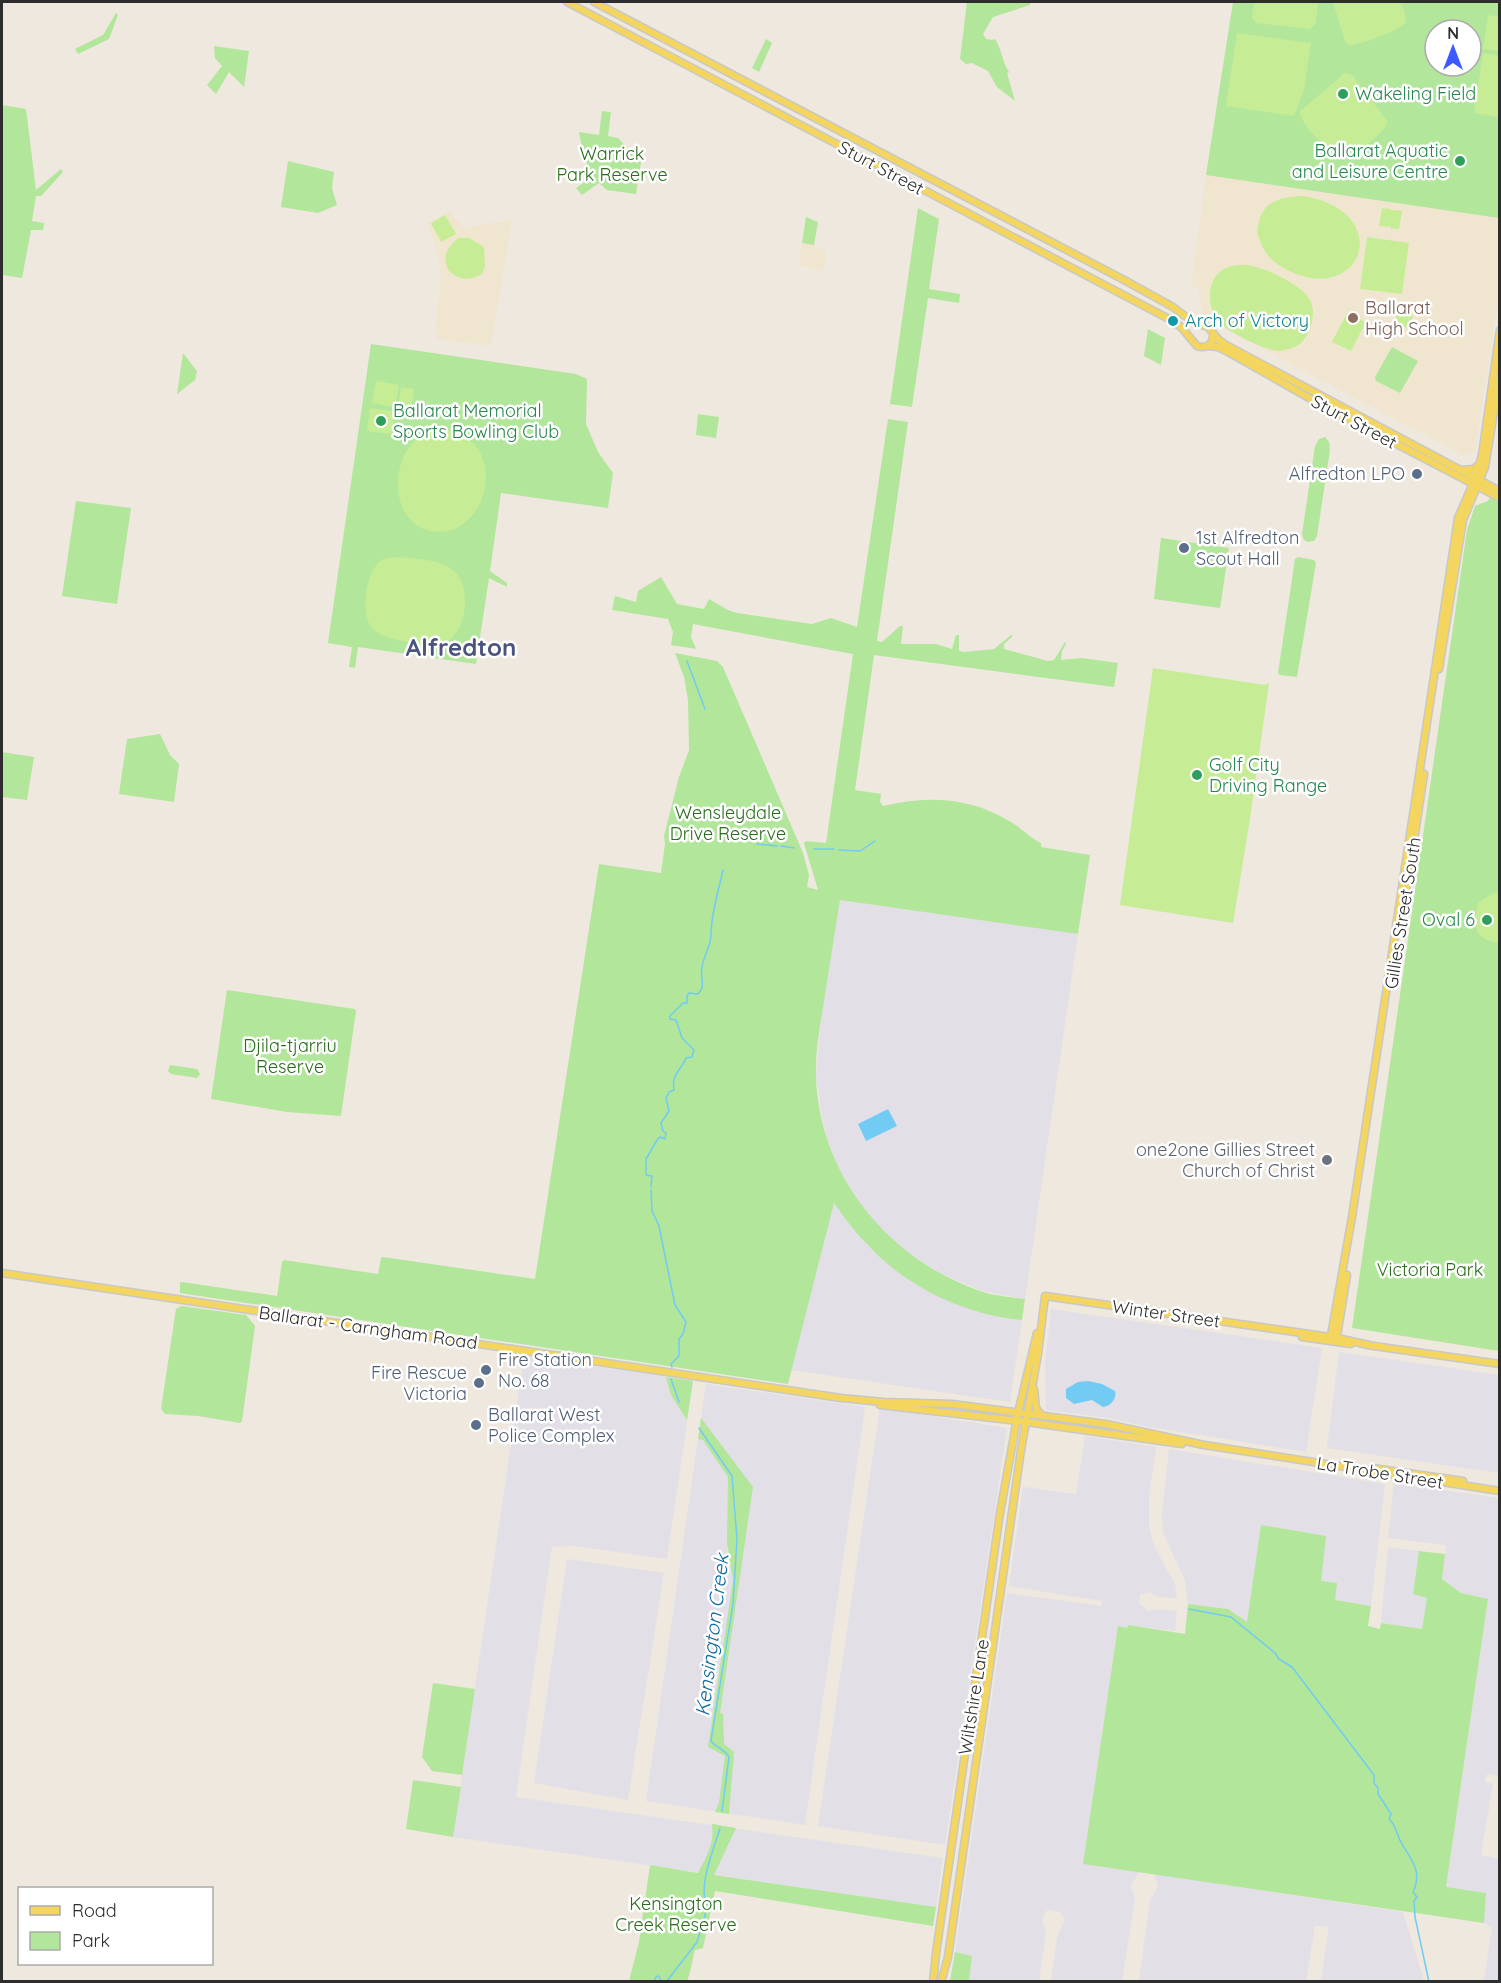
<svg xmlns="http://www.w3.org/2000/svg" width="1501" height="1983" font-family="Quicksand,sans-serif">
<rect width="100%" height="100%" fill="#eee8df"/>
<path fill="#e2dfe7" d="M840,900L1078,934L1025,1299L982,1291L942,1274L916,1258L894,1241L874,1221L857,1199L841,1172L828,1142L822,1117L816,1075L821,1018Z
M834,1202L866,1244L899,1273L916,1284L949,1301L976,1311L1022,1320L1010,1402L791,1370Z
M1051,1309L1322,1348L1306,1452L1143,1426L1110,1418L1046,1410L1045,1364Z
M1339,1352L1499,1375V1473L1327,1448Z
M524,1356L693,1381L667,1559L567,1545V1547L552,1546L516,1797L943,1858L936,1907L453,1837Z
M706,1384L865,1407L805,1825L646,1801Z
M880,1408L1007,1428L945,1845L818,1826Z
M1085,1436L1156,1447L1149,1497V1527L1154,1546L1175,1584L1177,1598L1158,1597L1150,1592L1140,1595L1139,1603L1147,1611L1159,1609L1177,1611L1175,1631L1128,1625V1628L1118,1626L1083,1864L1139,1872L1131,1886L1135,1899L1122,1981H1051L1057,1937L1065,1920L1060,1912L1047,1910L1042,1921L1046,1932L1039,1981H969L972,1956L955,1952L1007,1593L1102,1606V1601L1009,1586L1023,1487L1076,1494Z
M1169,1449L1385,1484L1371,1606L1335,1600L1321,1581L1261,1526L1247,1623L1228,1609L1188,1604L1185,1580L1163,1533L1162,1514Z
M1394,1483L1499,1498V1776L1487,1774L1485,1782L1493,1784L1481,1855L1499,1859V1981H1484L1492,1927L1484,1923L1486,1893L1446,1888L1488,1599L1461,1593L1442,1579L1446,1545L1388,1538Z
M1388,1547L1419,1551L1413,1594L1427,1597L1422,1629L1381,1623Z
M567,1559L664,1573L628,1800L534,1783Z
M1154,1874L1403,1912L1424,1981H1321L1329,1927L1315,1926L1306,1981H1139L1150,1900L1158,1886Z"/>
<path fill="#f0e6cf" d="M1206,175L1499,218V296L1475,451L1465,456L1222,328L1216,321L1202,314L1199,297V289L1191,285Z
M449,211L464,228L512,219L491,346L438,339L435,334L441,274L435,244L427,223Z
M802,243L814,245L826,252L823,277L821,271L803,265L798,268Z"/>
<path fill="#b2e69b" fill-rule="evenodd" d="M967,2H1030V5L993,17L983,34L986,39L992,40L995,39C1002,49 1002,62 1009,72L1007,73L1015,101L997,87L988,71L972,63L966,64L960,59Z
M1233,2H1499V218L1206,175ZM1435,30H1471V66H1435Z
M116,13L118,15L109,39L78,54L75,49L103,35Z
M766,39L772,43L759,72L752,68Z
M214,46L249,51L244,87L229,72L216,94L207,85L222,66L215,58Z
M2,105L26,109L36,190L61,169L63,172L41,196H36L32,221L44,223L43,230H31L22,278L2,275Z
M602,111L611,112L608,136L618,138L641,162L636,194L607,190L599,183L582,195L576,188L593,176L584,158L579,132L599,135Z
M288,161L334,172L332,188L337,205L318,213L281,207Z
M918,208L939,219L929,289L960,294L959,303L928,298L912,407L890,404Z
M806,217L818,222L814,245L802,243Z
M1148,329L1165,338L1161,365L1144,356Z
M371,344L576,374L587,379L586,424L598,452L613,473L608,508L501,493L490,571L507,583V587L489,578L476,664L358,647L355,668L349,667L352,647L328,643Z
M1392,347L1418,361L1400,393L1376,381L1375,377Z
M183,353L197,371L195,380L177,394Z
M698,414L719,417L716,438L696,435Z
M888,419L908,422L877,641L882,642L900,626H903L901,644H936L952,649L956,635H959V651L964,652L994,649L1011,635L1013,636L1004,644V649L1048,661L1054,660L1065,642L1066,644L1062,651L1061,660L1082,658L1118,663L1114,687L874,655L855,790L881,794L880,802L883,806C927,795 971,797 1011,822C1021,828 1030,838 1041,843V847L1090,855L1078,934L840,900C835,931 830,963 825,995C821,1021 815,1049 816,1076C819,1175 888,1259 980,1291C994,1296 1010,1297 1025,1299L1022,1320C964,1315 904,1286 865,1242C853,1230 844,1216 834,1203L788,1384L180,1293V1283L182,1282L277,1296L282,1262L284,1260L378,1274L381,1258L383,1257L535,1279L599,864L661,873L665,844L664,836L679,777L689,750L688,700L684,677L675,653L717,661L723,667L803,853L809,875L807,887L818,890L804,843L806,841L826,843L853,654L693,624L691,637L696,649L671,645L673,632L668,619L612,610L615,596L636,602L638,591L661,577L677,604L704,609L709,599L728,610L737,613L812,624L831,618L857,627Z
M1325,437L1329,442L1330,450L1317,536L1314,541L1308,542L1304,540L1302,534L1315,446L1319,439Z
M1490,497L1500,502L1499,1351L1352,1328L1467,530L1475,506L1488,501Z
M76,501L131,508L117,604L62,596Z
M1161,538L1229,548L1220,608L1154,599Z
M1298,557L1314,560L1316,563L1297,677L1280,675L1278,673L1295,559Z
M160,734L170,755L179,764L174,802L119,794L127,739Z
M2,752L34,757L27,800L2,797Z
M227,990L355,1009L356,1011L341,1116L287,1112L211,1099Z
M170,1065L197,1069L200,1074L197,1078L171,1074L168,1071Z
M181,1306L246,1315L255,1326L242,1421L240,1423L198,1416L165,1414L161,1409L176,1309Z
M666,1377L693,1381L687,1420L671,1395Z
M701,1418L753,1487L720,1713L723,1714L724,1744L734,1752L729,1814L715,1812L719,1803L725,1756L708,1747L733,1580L727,1543L728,1477L703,1440L698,1439Z
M1261,1525L1326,1536L1321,1581L1337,1583L1335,1600L1371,1606L1368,1626L1380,1629L1381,1623L1422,1629L1427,1598L1413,1594L1419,1551L1445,1554L1442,1579L1461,1593L1488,1599L1446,1887L1486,1893L1484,1923L1083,1864L1118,1626L1127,1628L1128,1625L1185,1634L1188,1604L1228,1609L1247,1622Z
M433,1683L475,1689L462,1775L432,1771L422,1757Z
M413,1780L461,1787L453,1837L406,1829Z
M712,1824L736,1828L714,1875L936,1907L933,1926L715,1891L703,1948L695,1950C692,1961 691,1971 687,1981H629L639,1942L650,1865L698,1873C706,1857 715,1843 712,1824Z
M955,1952L972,1956L969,1981H950Z"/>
<path fill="#c6ed96" d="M1254,2H1318L1316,23L1310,29L1256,23L1252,18Z
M1333,2H1400L1405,13L1406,23C1397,31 1361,45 1349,45L1345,42Z
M1488,15L1499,17V51L1483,49Z
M1237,33L1311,43L1304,90L1294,116L1226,106Z
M1483,53L1499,56V117L1474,113Z
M1345,73L1352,75L1388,122C1363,165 1316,155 1299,112Z
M1303,196C1396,211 1363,306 1289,271C1274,264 1264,254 1259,238C1256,232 1258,227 1259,221C1265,199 1284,197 1303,196Z
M1382,208L1391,209V211L1393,210L1402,211L1399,229L1390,228L1389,225L1388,227L1379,226Z
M445,215L456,234L441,242L431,223Z
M1367,237L1409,243L1402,294L1360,289Z
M458,238H469L484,247L485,267L482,274C469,281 461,281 449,271C441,255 447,249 458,238Z
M1247,265C1263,267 1302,284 1310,300C1315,309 1313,322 1309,331C1305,340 1299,347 1289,349C1286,349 1284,351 1280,351C1266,351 1228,332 1219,322C1206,307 1206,279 1224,269C1231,265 1239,265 1247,265Z
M1404,309L1413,310L1411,328L1402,327V321L1401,325L1395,324L1397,310L1404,311Z
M1347,313L1366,322L1351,351L1332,342Z
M376,381L399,385L395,407L372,403Z
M401,387L414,389L411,412L398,411Z
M370,408L395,412L391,434L367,431Z
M444,429C514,441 487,542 431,531C419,529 409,520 403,509C391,482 401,441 430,431C434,429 440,429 444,429Z
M396,557C428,560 465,559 465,600C465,618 460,630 448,642C428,645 392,643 375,631C359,619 365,575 379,562C383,558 390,558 396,557Z
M1153,668L1265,685L1269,683L1250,819L1233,923L1120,905Z
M1493,893H1499L1500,942L1498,943C1473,939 1473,924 1478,903Z"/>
<path fill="#71cbf2" d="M888,1109L897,1126L866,1141L858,1124Z
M1088,1381L1102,1384L1115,1391C1117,1399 1111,1406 1103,1407L1092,1400L1074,1404L1066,1398V1389L1078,1382Z"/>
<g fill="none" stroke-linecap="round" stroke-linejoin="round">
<path stroke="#71cbf2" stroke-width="1.5" d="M687,661L705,709
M757,844L777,846
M781,846L794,848
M814,849H834
M839,850L860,851L875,841
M651,1187L652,1176L646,1175V1159L657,1140L660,1137L665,1139L666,1133L663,1131L661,1123L669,1111L666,1098L669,1092L674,1090C671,1074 681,1071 686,1058L692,1057L694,1050L682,1038L676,1020L670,1019V1016L683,1003H687V996L689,993L698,994C706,987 700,977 702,968C703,957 711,946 711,935C711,913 718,893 723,870
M651,1190L652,1211L659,1226L675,1305L686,1322L683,1334L679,1339V1356L671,1364L672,1367
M671,1379L679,1402
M699,1428L732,1476L737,1539L733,1604L711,1741C716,1748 725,1749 729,1757L722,1811
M1189,1609L1231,1617L1275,1653L1279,1659L1292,1667L1374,1775V1783L1378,1788V1794L1391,1814L1389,1819C1397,1826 1396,1835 1402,1844C1411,1860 1423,1871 1413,1892L1417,1897L1414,1901L1415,1917L1429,1982
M654,1982L656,1977L659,1976L661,1981H667L697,1942L708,1905C696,1890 715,1846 720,1828"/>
<g stroke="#c8c8c8" stroke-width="9">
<path id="major" d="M567,2L1169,319L1181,327L1197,346C1206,349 1214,344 1213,334
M594,2L1126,281L1173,307L1193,322L1208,327L1218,339L1226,345L1500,491
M1208,346L1218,347L1228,352L1318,403L1500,498
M1460,470L1474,469L1480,463
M1439,669L1463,520L1485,467L1500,375
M1403,912L1424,774
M2,1273L841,1398L883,1402L952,1404L1106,1424L1204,1445L1500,1491
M1302,1337L1351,1344
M1330,1341L1352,1217L1458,518L1475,479L1482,455L1500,330
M1336,1342L1347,1275
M1367,1345L1500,1364
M1034,1389L1036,1408L1042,1416
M880,1405L1026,1422L1182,1444
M1372,1468L1463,1481
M933,1982L936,1953L1000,1513L1018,1413L1037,1333
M941,1982L948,1957L1021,1450L1038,1354L1045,1296L1337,1338L1369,1345"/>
</g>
<use href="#major" stroke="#f4d65e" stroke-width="6"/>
</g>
<g fill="#2e9e5b" stroke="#fff" stroke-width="2">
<circle cx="1343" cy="94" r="6"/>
<circle cx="1460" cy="161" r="6"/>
<circle cx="381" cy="421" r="6"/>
<circle cx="1197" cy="775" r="6"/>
<circle cx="1487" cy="920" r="6"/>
</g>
<circle fill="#8d6e63" stroke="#fff" stroke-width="2" cx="1353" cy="318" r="6"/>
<circle fill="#0f9aa8" stroke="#fff" stroke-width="2" cx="1173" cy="321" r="6"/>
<g fill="#5c6f8a" stroke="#fff" stroke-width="2">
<circle cx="1417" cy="474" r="6"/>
<circle cx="1184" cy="548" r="6"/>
<circle cx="486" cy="1370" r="6"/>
<circle cx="479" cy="1383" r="6"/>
<circle cx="476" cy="1425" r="6"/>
</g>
<circle fill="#6b7280" stroke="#fff" stroke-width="2" cx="1327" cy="1160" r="6"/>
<g text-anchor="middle" stroke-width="5" stroke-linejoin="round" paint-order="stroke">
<g font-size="18" fill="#27864d" stroke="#fff" text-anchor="start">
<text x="1355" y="100">Wakeling Field</text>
<text x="1448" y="157" text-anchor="end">Ballarat Aquatic<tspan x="1448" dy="21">and Leisure Centre</tspan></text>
<text x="393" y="417">Ballarat Memorial<tspan x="393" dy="21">Sports Bowling Club</tspan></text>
<text x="1209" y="771">Golf City<tspan x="1209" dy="21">Driving Range</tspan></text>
<text x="1475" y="926" text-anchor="end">Oval 6</text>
</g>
<g font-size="18" fill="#286d19" stroke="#fff">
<text x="612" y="160">Warrick<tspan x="612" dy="21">Park Reserve</tspan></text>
<text x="728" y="819">Wensleydale<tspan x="728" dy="21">Drive Reserve</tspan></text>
<text x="290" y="1052">Djila-tjarriu<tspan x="290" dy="21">Reserve</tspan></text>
<text x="1430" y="1276">Victoria Park</text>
<text x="676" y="1910">Kensington<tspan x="676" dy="21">Creek Reserve</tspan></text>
</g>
<g font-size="18" fill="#2d2d2d" stroke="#fff">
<text transform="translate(881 168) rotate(28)" y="6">Sturt Street</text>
<text transform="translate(1354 422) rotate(28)" y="6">Sturt Street</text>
<text transform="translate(1403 913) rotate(-81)" y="6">Gillies Street South</text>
<text transform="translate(1166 1314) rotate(8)" y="6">Winter Street</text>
<text transform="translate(368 1328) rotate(8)" y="6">Ballarat - Carngham Road</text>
<text transform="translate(1380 1473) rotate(9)" y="6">La Trobe Street</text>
<text transform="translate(974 1697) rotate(-81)" y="6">Wiltshire Lane</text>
</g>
<g font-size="18" fill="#785e54" stroke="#fff" text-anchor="start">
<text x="1365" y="314">Ballarat<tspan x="1365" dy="21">High School</tspan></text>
</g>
<g font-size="18" fill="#0d838f" stroke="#fff" text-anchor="start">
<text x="1185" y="327">Arch of Victory</text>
</g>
<g font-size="18" fill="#4e5e75" stroke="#fff" text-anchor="start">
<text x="1405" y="480" text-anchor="end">Alfredton LPO</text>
<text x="1196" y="544">1st Alfredton<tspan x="1196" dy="21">Scout Hall</tspan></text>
<text x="498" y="1366">Fire Station<tspan x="498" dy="21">No. 68</tspan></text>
<text x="467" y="1379" text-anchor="end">Fire Rescue<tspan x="467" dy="21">Victoria</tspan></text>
<text x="488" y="1421">Ballarat West<tspan x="488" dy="21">Police Complex</tspan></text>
</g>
<g font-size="18" fill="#5b616d" stroke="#fff" text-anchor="end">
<text x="1315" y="1156">one2one Gillies Street<tspan x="1315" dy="21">Church of Christ</tspan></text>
</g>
<g font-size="20" font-style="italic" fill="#0a6aa3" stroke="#fff">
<text transform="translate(712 1635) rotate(-83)" y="7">Kensington Creek</text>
</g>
<g font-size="24" font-weight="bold" fill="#4b537f" stroke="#fff">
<text x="461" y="656">Alfredton</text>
</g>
</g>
<rect width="1501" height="1983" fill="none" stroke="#2d2d2d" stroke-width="6"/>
<rect x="18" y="1887" width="195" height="78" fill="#ffffff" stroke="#ababab" stroke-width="1.5"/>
<rect x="30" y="1906" width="30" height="9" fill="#f4d65e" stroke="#ababab" stroke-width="1.5"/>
<text x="72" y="1917" font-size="18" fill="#2d2d2d">Road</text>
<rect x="30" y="1932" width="30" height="18" fill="#b2e69b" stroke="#ababab" stroke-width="1.5"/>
<text x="72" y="1947" font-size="18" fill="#2d2d2d">Park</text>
<g transform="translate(1453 48)"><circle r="28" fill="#ffffff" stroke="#ababab" stroke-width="1.5"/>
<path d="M0-4.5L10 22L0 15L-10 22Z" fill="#3c5afe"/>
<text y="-9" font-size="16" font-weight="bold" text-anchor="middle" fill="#2d2d2d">N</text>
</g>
</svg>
